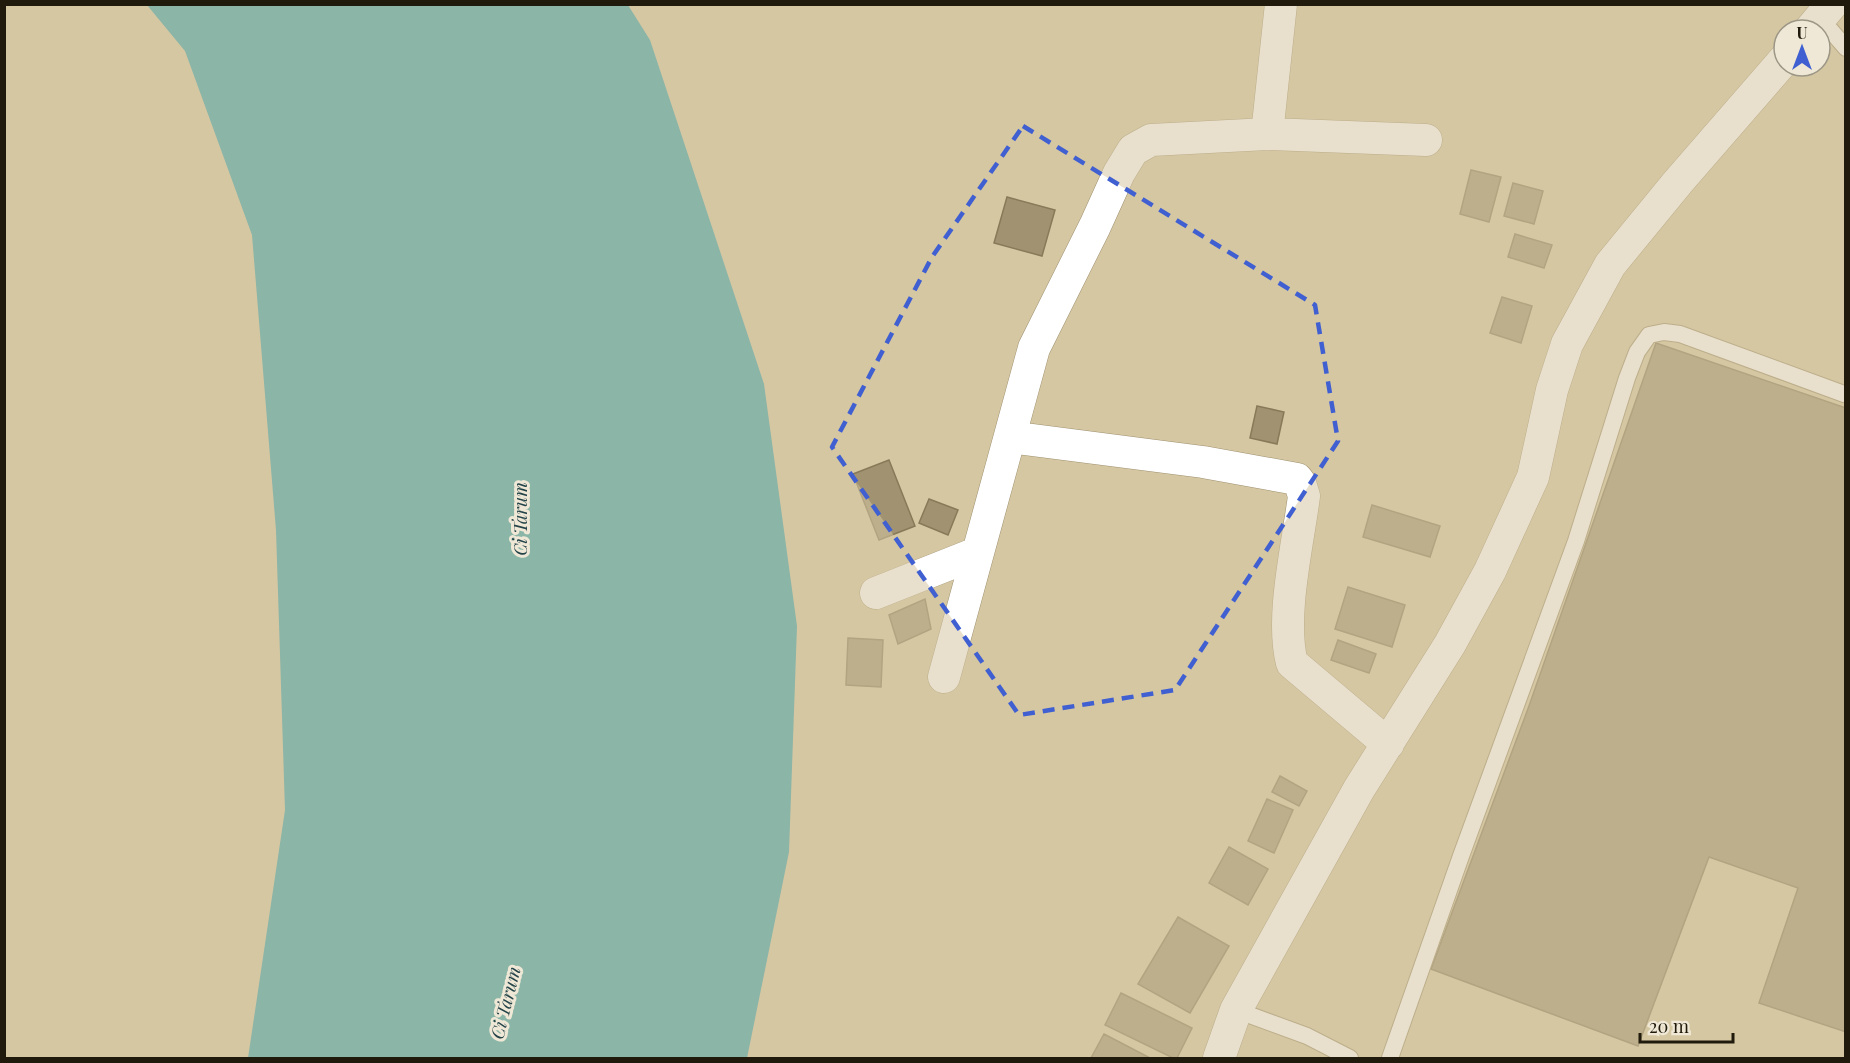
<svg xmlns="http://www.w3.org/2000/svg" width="1850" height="1063" font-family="'Playfair Display',serif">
<rect width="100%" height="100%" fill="#d6c7a3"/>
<path fill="#309fae" d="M147,5H628L650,40L764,384L797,626L789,852L747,1058H248L285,810L276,530L252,235L185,51Z"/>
<path fill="#a19371" stroke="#887a59" stroke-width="1.5" d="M1471,170L1501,177L1489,222L1460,214Z
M1513,183L1543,191L1534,224L1504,216Z
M1007,197L1055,210L1042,256L994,243Z
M1515,234L1552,245L1544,268L1508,257Z
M1502,297L1532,306L1521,343L1490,333Z
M1656,343L1846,408V1032L1759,1003L1798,888L1709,857L1638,1046L1431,969L1529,706Z
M1257,406L1284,412L1277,444L1250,438Z
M889,460L915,526L879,540L853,474Z
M929,499L958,510L948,535L919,523Z
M1372,505L1440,526L1430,557L1363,537Z
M1348,587L1405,605L1392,647L1335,629Z
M925,599L931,629L898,644L889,615Z
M848,638L883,640L881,687L846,685Z
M1338,640L1376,654L1369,673L1331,660Z
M1280,776L1307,791L1299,806L1272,792Z
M1267,799L1293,810L1274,853L1248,841Z
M1229,847L1268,869L1248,905L1209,883Z
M1178,917L1229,946L1190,1013L1138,984Z
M1121,993L1192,1028L1177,1058H1173L1105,1025Z
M1104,1034L1150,1058H1091Z"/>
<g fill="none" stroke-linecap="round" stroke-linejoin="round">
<g stroke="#9f916f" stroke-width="18">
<path id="service" d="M1820,18L1846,48
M1236,1010L1307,1036L1350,1058
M1390,1058L1461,856L1576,541L1627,378L1637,352L1649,335L1664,332L1680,334L1844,394"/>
</g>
<g stroke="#9f916f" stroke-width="33">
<path id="minor" d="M1810,30L1832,4
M1267,134L1281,4
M1010,437L1203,462L1297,479L1300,483L1304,496C1298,544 1280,617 1292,663L1388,744
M876,593L977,553
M944,677L1034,348L1095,226L1119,173L1133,150L1151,140L1267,134L1426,140
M1219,1058L1236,1010L1359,789L1450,644L1490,571L1533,477L1552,390L1567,344L1610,265L1678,182L1784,60"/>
</g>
<use href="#service" stroke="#fff" stroke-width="16"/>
<use href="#minor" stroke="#fff" stroke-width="32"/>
</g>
<path d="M0 0H1850V1063H0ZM1023,126L1315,305L1338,441L1175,690L1019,715L832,447L932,257Z" fill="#d6c7a3" fill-opacity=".55" fill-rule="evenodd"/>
<path fill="none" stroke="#4060d2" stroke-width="4.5" stroke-dasharray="12 8" stroke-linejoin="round" d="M1023,126L1315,305L1338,441L1175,690L1019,715L832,447L932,257Z"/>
<g text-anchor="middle" stroke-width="6" stroke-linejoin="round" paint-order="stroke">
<g font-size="18" font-style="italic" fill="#244449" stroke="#efe8d6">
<text transform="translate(521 519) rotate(-90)" y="6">Ci Tarum</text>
<text transform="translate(506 1003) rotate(-76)" y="6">Ci Tarum</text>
</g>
</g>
<rect width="1850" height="1063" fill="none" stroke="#201a0d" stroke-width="12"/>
<g transform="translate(1802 48)"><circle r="28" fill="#efe8d6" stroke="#9c9686" stroke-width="1.5"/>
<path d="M0-4.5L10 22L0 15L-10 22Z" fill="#4060d2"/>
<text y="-9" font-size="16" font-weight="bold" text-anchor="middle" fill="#201a0d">U</text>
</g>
<path d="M1640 1033v9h93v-9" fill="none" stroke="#201a0d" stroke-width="3"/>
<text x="1649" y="1033" font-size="18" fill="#201a0d" stroke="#efe8d6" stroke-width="4.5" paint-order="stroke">20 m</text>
</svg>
